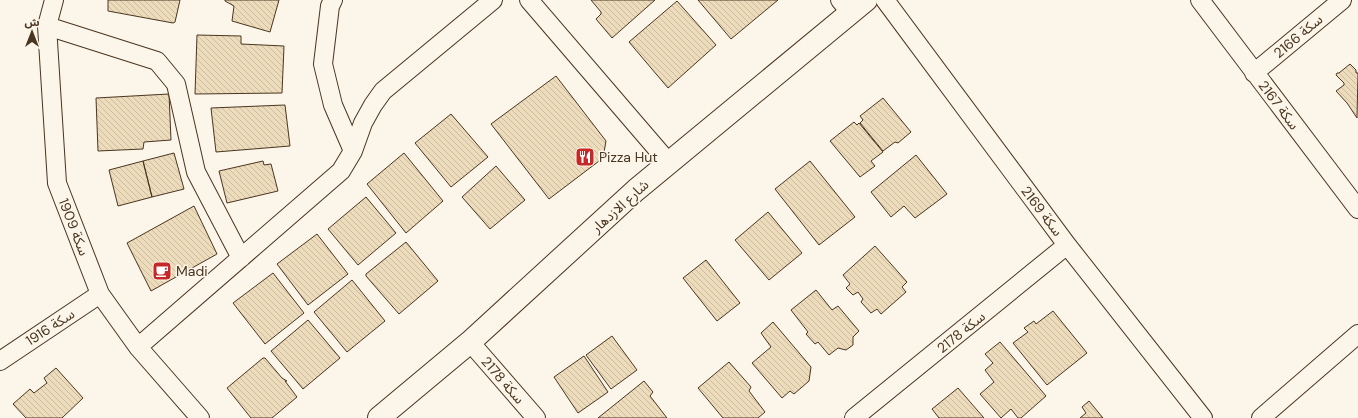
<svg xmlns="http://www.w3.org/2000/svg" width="1358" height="418" font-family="'DM Sans','Noto Sans Arabic',sans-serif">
<defs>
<pattern id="building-back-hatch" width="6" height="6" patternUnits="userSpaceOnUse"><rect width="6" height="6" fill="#ecdcbc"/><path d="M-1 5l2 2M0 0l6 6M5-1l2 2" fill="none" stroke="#ccbda1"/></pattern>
</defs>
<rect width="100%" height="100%" fill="#fbf6e9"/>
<path fill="url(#building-back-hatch)" stroke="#4a3520" d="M108,0H180L175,22L173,23L108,11Z
M225,0H279L270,32L232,21L234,6L225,1Z
M591,0H655L612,38L596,19L601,14V12Z
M698,0H778L731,39Z
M677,1L716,45L668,88L629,42Z
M197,35L241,36V44L284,46L282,93L195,94Z
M1350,64L1356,70V73H1358L1357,118L1347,103L1336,91L1344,85V83L1336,75L1337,73H1339Z
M556,76L606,141L603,158L549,199L491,124Z
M169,94L171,140L144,142L143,149L98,151L96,98Z
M883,98L911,132L898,143L895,142L883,151L860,123L863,120L860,116Z
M285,105L290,146L216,152L211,108Z
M451,114L488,157L451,187L415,143Z
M854,122L857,125L859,123L883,152L871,161L875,166L860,177L830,141Z
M174,153L184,189L152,197L143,161Z
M404,153L443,201L406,233L367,184Z
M916,155L947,194L915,218L904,206L891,217L871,192Z
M143,161L152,197L118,206L109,170Z
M263,161L264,165L271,164L278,191L227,203L219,171Z
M810,161L855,217L819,245L775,189Z
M496,166L525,200L490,229L462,197Z
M366,197L396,233L358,265L328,229Z
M194,206L217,254L151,291L127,243Z
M768,212L802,253L769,280L735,240Z
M317,234L348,274L308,305L277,264Z
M406,242L438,281L399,314L366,276V274Z
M875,246L907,282L902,287L906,292L881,314L877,309L871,313L861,302L863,299L858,292L853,295L846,288L850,284L843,275Z
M706,260L740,303L717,321L683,278Z
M273,273L304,313L265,344L233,303Z
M352,280L385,321L347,352L314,312Z
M816,290L832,310L838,306L859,331L853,337V345L846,350L838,348L829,355L818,342L815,344L806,334L808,332L791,310Z
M1053,311L1087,353L1047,385L1013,343L1028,332L1024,328L1034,321L1036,324Z
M308,320L340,358L303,389L271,351Z
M773,322L811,367L809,381L794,394L790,391L782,398L752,363L771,347L761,333Z
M612,336L637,370L611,389L586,355Z
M1000,342L1046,396L1021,418H1018L1011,409L1001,418L980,394L994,382L985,370L993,363L985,354Z
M584,356L608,392L578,413L554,377Z
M263,358H265L282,378L287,381H285L297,397L272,418H251L227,388Z
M729,362L751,387L749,391L765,412L758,418H723L698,388Z
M56,368L83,398L62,418H26L13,404L30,389L34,393L47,383L44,378Z
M644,381L653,392L650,396L667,418H598Z
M958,388L984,418H939L932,409Z
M1089,401L1103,418H1080L1086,413L1082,407Z"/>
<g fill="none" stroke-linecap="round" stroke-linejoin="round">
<g stroke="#4a3520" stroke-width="20">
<path id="street" d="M54,0L47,26L57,183L100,294L138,347L200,418
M333,0L330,6L323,64L333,105L353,151
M529,0L669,163
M840,0L851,13
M885,0L1067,245L1203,418
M1200,0L1358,209
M47,26L157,61L176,84L196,172L241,258
M1254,73L1342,0
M470,342L536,418
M138,347L341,171L353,151L363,123L373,105L383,91L493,0
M0,361L100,294
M854,418L1067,245
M1261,418L1358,334"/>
</g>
<g stroke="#4a3520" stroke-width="24">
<path id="secondary" d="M379,418L470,342L636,190L866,0"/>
</g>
<use href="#street" stroke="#fbf6e9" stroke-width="18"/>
<use href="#secondary" stroke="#fbf6e9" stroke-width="22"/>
</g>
<defs>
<g id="restaurant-square" transform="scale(1)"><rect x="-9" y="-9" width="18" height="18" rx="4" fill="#c62828" stroke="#fbf6e9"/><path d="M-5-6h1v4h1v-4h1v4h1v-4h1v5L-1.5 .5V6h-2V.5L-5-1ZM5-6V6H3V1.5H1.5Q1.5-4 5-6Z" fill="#fff"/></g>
<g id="cafe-square" transform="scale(1)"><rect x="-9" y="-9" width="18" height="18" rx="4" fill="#c62828" stroke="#fbf6e9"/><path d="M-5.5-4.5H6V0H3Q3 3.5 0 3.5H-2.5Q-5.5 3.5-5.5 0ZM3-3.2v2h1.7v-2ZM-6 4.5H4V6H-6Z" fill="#fff"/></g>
</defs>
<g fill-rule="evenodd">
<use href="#restaurant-square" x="585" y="157"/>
<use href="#cafe-square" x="162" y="271"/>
</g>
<g text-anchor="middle" stroke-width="3" stroke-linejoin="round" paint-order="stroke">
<g font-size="14" fill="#4a3520" stroke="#fbf6e9">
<text transform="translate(1298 36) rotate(-40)" y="5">سكة 2166</text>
<text transform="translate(1279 105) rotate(53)" y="5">سكة 2167</text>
<text transform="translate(620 206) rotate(-42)" y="5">شارع الازدهار</text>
<text transform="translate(1042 211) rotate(53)" y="5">سكة 2169</text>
<text transform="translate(74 227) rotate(69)" y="5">سكة 1909</text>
<text transform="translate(50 327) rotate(-33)" y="5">سكة 1916</text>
<text transform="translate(961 332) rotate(-39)" y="5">سكة 2178</text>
<text transform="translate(503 380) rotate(49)" y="5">سكة 2178</text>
</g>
<g font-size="14" fill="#4a3520" stroke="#fbf6e9" text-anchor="start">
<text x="599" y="162">Pizza Hut</text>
<text x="176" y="276">Madi</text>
</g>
</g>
<g transform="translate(32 32)" stroke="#fbf6e9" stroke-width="3" paint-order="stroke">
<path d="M0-3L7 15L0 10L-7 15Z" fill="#4a3520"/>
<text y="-6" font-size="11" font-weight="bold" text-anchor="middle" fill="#4a3520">ش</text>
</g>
</svg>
